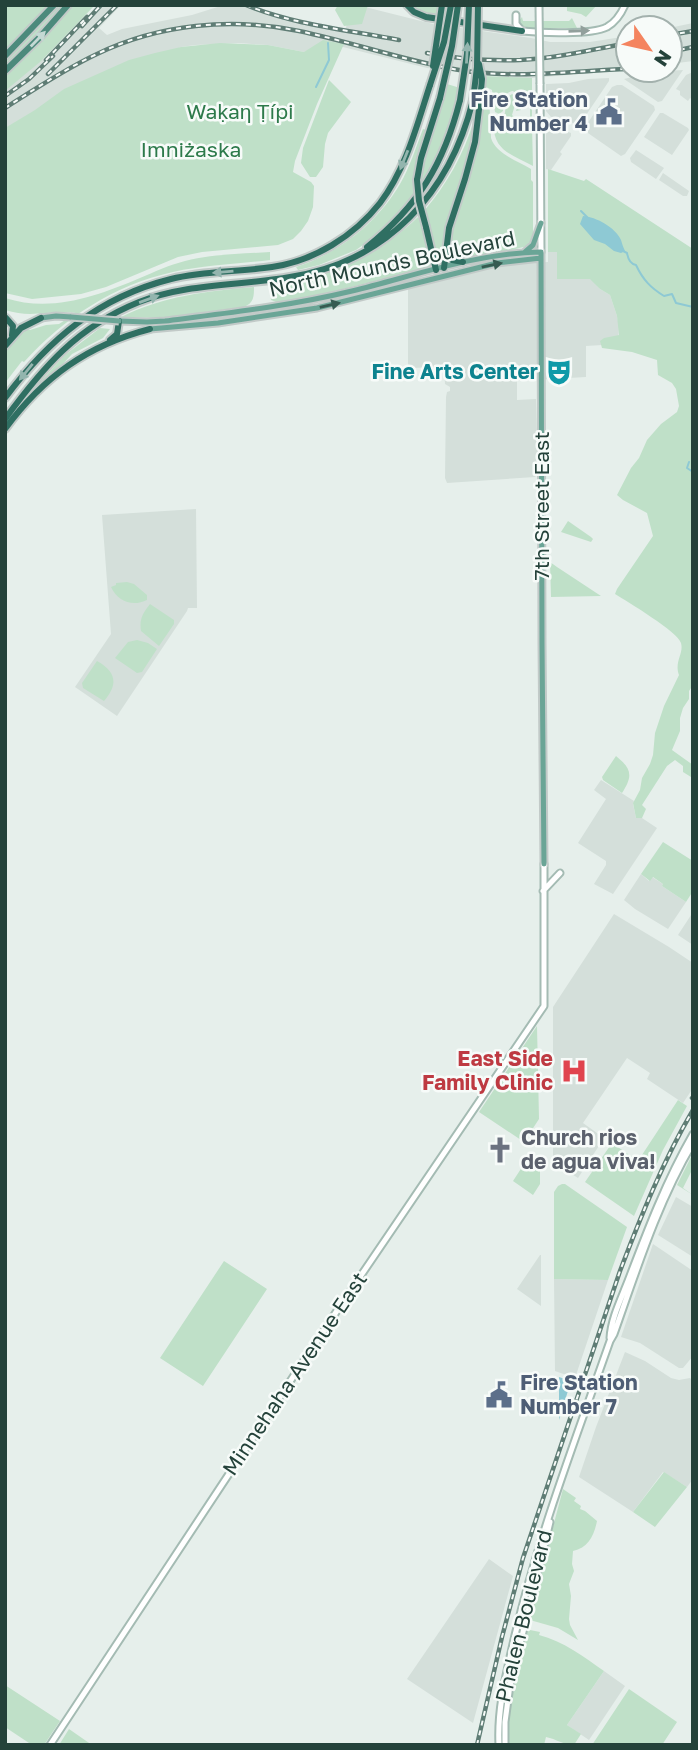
<svg xmlns="http://www.w3.org/2000/svg" width="698" height="1750" font-family="'Golos Text',sans-serif">
<rect width="100%" height="100%" fill="#e6efeb"/>
<path fill="#d4dfda" d="M97,5H121L99,28L107,35L122,29L192,15L224,5H254L255,9L270,14L345,30L354,5H357L433,24L531,38L550,42H590L628,36V70L532,78H511L427,68L339,46L304,52L268,45L238,43L195,45L181,47L5,131V90L86,15L88,16Z
M693,23V61L670,64L669,28Z
M683,70L662,101L658,102L624,79L652,72Z
M693,72V100L690,98L688,101L680,95V91L676,89L686,75Z
M609,78V81L580,124L576,125L566,119L551,117L546,111V84L569,83L588,79Z
M617,85H622L654,106L655,110L625,154L621,156L585,131V127L612,87Z
M660,113H663L688,128L689,130L672,155L644,137Z
M555,127L571,133V136L560,152L562,154L551,170L546,169V135L547,131Z
M636,150L664,168L656,179L631,162L630,158Z
M663,173L689,191L687,196H683L659,180Z
M548,252H568L600,289L610,295L617,316L619,326L618,344L586,346V377L517,381V400L536,399L538,473L535,477L447,483L445,478L446,397L447,392L450,391V387L445,384L444,367L408,368V288L495,267L525,263L548,262Z
M196,509L197,608H188L187,611L117,716L75,687L111,634L102,515Z
M601,780L634,801L633,804L636,818H642L657,828L613,894L594,884L606,865V861L578,843L606,799L594,790Z
M641,874L649,881L652,877L663,884L662,886L686,902L668,929L635,909L624,900Z
M693,912V945L678,935Z
M614,914L669,947L693,963V1088L683,1103L647,1079L650,1073L627,1058L583,1123L604,1138L578,1178L553,1162V1007Z
M676,1197L693,1207V1257L658,1235Z
M653,1244L693,1271V1356L683,1368H679L640,1343L621,1337Z
M540,1255H541V1306L517,1289Z
M554,1279L608,1280L575,1378L555,1371Z
M625,1352L645,1361L671,1378L679,1380L690,1378L693,1381V1479L687,1487L663,1472L633,1512L579,1477L596,1427Z
M489,1559L513,1576L473,1723L407,1679Z
M604,1671L625,1686L589,1740L567,1725Z"/>
<path fill="#bfe0c8" d="M5,5H48L5,50Z
M58,5H64L38,35L5,67V60Z
M74,5H95L40,62L5,91V77L39,44Z
M338,5H368L362,24L344,26L335,10Z
M411,5H440L438,16C428,14 419,13 411,5Z
M569,5H597L586,17L581,14L567,11V7Z
M522,17L523,21H569L572,18L577,28H526L520,26L519,21Z
M323,40L344,44L317,104L295,161L293,172L311,182L314,186L313,207L308,221L301,231L293,239L278,245L202,252L178,257L106,287L81,294L32,299L5,293V128L35,110L64,89L129,60L155,53L181,47L220,43L268,45L304,52Z
M484,76L532,78V120L528,118H530V101L521,99V110L516,111L519,102V96L513,91C501,93 505,103 503,111L499,114L495,112L492,90L484,86Z
M329,80L351,102L328,133L325,144L323,167L316,177H310L301,163L303,148Z
M447,84L460,88C452,124 439,157 420,188L423,162Z
M483,91L488,92L489,95L491,138C496,154 518,161 531,169V180L533,182V237L532,244C526,248 463,261 456,259C452,257 451,254 448,251L451,233L473,162Z
M512,94L517,98L512,115L519,122L532,126L533,166C511,154 491,150 494,120L505,113L506,98Z
M474,120L476,121C472,141 467,160 461,179C452,209 442,233 441,264L439,265L424,211C447,184 464,154 474,120Z
M423,129L427,130L415,168L414,197L399,214L378,234L356,250L319,265L298,270L296,267C339,253 377,223 400,184C410,167 416,147 423,129Z
M548,169L584,181L586,179L693,249V685L689,691V699L683,708L680,718V731L672,750L693,765V774L691,777L683,772V766L675,760L667,766L642,805L646,809L642,818H636L633,803L640,790L642,778L650,764L653,755L655,733L664,706L679,675C674,661 684,654 681,643C678,632 628,602 615,594L617,589L653,536L647,513L623,500L617,495L631,468L639,458L647,440L661,424L677,412L679,406L676,389L672,383L658,375L657,360L632,352L602,348L600,341L604,338L619,335L617,316L610,295L600,289L590,279H557V252H548Z
M418,217L420,220L431,264L428,268L319,295L279,303L271,300L270,286C330,278 374,259 418,217Z
M270,252V260C238,264 205,265 173,272C114,285 64,318 24,362L22,361L5,383C5,354 1,350 24,329L30,330L46,325L59,324L76,313C50,309 33,319 5,310V298C52,313 97,296 140,278C154,272 169,265 185,261C212,254 242,254 270,252Z
M254,287C254,296 254,303 244,307L162,318L121,317C164,296 207,291 254,287Z
M100,328L110,329L103,338L72,354L60,367L36,386L65,355Z
M568,521L591,537L593,539L591,542L561,532Z
M550,562L557,567L601,596L551,597Z
M127,582L134,584L147,595V600C133,607 118,602 111,587L116,585V583Z
M150,604L174,620V624L159,646L141,631C139,619 143,613 150,604Z
M137,640L148,643L157,649L142,672L137,673L115,658L128,642Z
M97,661C117,672 118,685 104,701L83,688L82,683Z
M616,756C632,769 633,776 622,793L603,780L602,777Z
M663,842L693,861V891L686,902L662,886L663,884L653,877L650,881L641,874Z
M537,1026L539,1119L524,1142L479,1112Z
M678,1100L687,1106L663,1150L634,1216L585,1182L612,1143L638,1161Z
M693,1153V1168L683,1188L693,1195L677,1185Z
M528,1158L540,1166V1184L533,1195L513,1181Z
M562,1184H565L627,1227L608,1280L554,1279V1192L558,1186Z
M224,1261L267,1289L203,1386L160,1358Z
M664,1472L687,1487L655,1527L633,1512Z
M563,1489L576,1498L574,1501L581,1506L580,1509L585,1511L597,1521C594,1536 588,1548 573,1551L572,1564L574,1571L569,1584L571,1596L569,1619L570,1625L578,1640L558,1628L530,1620L529,1618Z
M530,1630L540,1632L539,1635C563,1641 584,1657 604,1671L567,1725L581,1734L574,1745C564,1745 556,1739 546,1737L544,1745H508C508,1705 515,1672 525,1634Z
M5,1685L60,1721L44,1745H32L5,1727Z
M629,1689L677,1722L662,1745H592Z
M69,1729L92,1745H59Z"/>
<path fill="#8ec9d4" d="M583,216C596,217 615,227 621,240C622,243 623,247 625,251L621,253L614,251L605,244L594,240L580,224Z
M559,1377L571,1381L559,1420Z"/>
<g fill="none" stroke-linecap="round" stroke-linejoin="round">
<path stroke="#8ec9d4" stroke-width="2" d="M316,87L329,60L328,43
M581,211L587,217
M623,251L627,253C628,259 630,264 636,265C643,280 651,288 664,296L672,294L676,303L693,307
M689,462L687,468L693,472"/>
<g stroke="#a4bbb3" stroke-width="9">
<path id="secondary" d="M516,15V24L522,31C541,33 591,35 607,27C616,22 621,14 625,5
M540,84L541,252
M543,891L560,873
M610,1338C611,1319 621,1299 628,1281C647,1231 666,1181 693,1134
M50,1745L328,1324L544,1006V864
M499,1745C497,1707 507,1671 515,1635C539,1534 576,1438 610,1341L614,1334C637,1269 658,1202 693,1143
M505,1745V1722L510,1685L550,1522"/>
</g>
<g stroke="#c2cac8" stroke-width="9">
<path id="primary" d="M525,252L533,245L541,223
M41,318L56,316L71,317
M119,321L147,322L165,321C228,313 290,306 352,291C414,276 476,253 541,252L542,644L544,864
M150,329L218,323L317,308L497,263L541,258"/>
</g>
<g stroke="#c2cac8" stroke-width="10">
<path id="trunk" d="M5,56L54,5
M5,71L39,38L68,5"/>
</g>
<g stroke="#c2cac8" stroke-width="10">
<path id="motorway" d="M407,5L414,12L426,17L522,31
M417,180L421,158L440,98
M426,227L436,270
M367,247C418,206 444,164 460,100
M446,252V255L452,260L463,262
M444,268L449,228L465,179L475,142L480,101
M6,318L13,326L12,335
M110,340L117,334L119,321
M5,346L21,328L41,318
M5,398C49,339 99,297 171,279C204,271 238,272 272,267C314,261 354,236 380,203C406,169 417,125 430,85
M5,419C43,367 77,327 139,302C188,283 239,286 290,277C387,262 450,193 473,100
M5,429C43,377 88,345 150,329"/>
</g>
<use href="#secondary" stroke="#fff" stroke-width="5"/>
<use href="#primary" stroke="#6aa596" stroke-width="5"/>
<use href="#trunk" stroke="#4c8a7c" stroke-width="6"/>
<use href="#motorway" stroke="#2f6f62" stroke-width="6"/>
<g stroke="#5f7d75" stroke-width="4.5">
<path id="rail" d="M246,5C294,25 349,30 399,40
M82,26L101,5
M670,35L693,31
M670,52L693,47
M427,53C457,59 489,61 520,60C556,58 592,50 628,43
M46,60L87,17
M48,74L117,5
M5,96L29,79L53,56
M5,108C35,89 65,69 97,54C159,24 231,17 299,31C352,42 405,61 459,70C515,79 571,71 628,69
M692,1098L693,1097
M477,1745L502,1637L523,1558L620,1271C641,1216 663,1161 693,1110"/>
</g>
<use href="#rail" stroke="#f7fbf9" stroke-width="2" stroke-dasharray="5" stroke-linecap="butt"/>
<g stroke="#a4bbb3" stroke-width="9" stroke-linecap="butt">
<path id="secondary-bridge" d="M539,5L540,84"/>
</g>
<g stroke="#c2cac8" stroke-width="9" stroke-linecap="butt">
<path id="primary-bridge" d="M71,317L119,321"/>
</g>
<g stroke="#c2cac8" stroke-width="10" stroke-linecap="butt">
<path id="motorway-bridge" d="M479,64L482,79L480,101
M433,66L442,5
M430,85L444,42L451,5
M440,98L452,46L458,5
M460,100L467,54L469,5
M473,100L477,67L478,5
M417,180L419,201L426,227"/>
</g>
<use href="#secondary-bridge" stroke="#fff" stroke-width="5"/>
<use href="#primary-bridge" stroke="#6aa596" stroke-width="5"/>
<use href="#motorway-bridge" stroke="#2f6f62" stroke-width="6"/>
</g>
<defs><path id="oneway-solid" d="M-6-.8H1V-3.2L6.5 0L1 3.2V.8H-6Z" transform="scale(1.75)"/></defs>
<use fill="#92a09c" href="#oneway-solid" transform="translate(579 31) rotate(-2)"/>
<use fill="#c4d9d4" href="#oneway-solid" transform="translate(38 39) rotate(-46)"/>
<g fill="#93b5ae">
<use href="#oneway-solid" transform="translate(467 53) rotate(-87)"/>
<use href="#oneway-solid" transform="translate(404 160) rotate(112)"/>
<use href="#oneway-solid" transform="translate(223 272) rotate(175)"/>
<use href="#oneway-solid" transform="translate(149 299) rotate(-20)"/>
<use href="#oneway-solid" transform="translate(26 372) rotate(129)"/>
</g>
<g fill="#365b51">
<use href="#oneway-solid" transform="translate(492 265) rotate(-12)"/>
<use href="#oneway-solid" transform="translate(330 305) rotate(-13)"/>
</g>
<defs>
<g id="civic-bare" transform="scale(2.1)"><path d="M-.6-6.5H3V-4.5H.6V-3L4-1V1h2V6H-6V1h2V-1L-.6-3ZM-1.2 2.5V6h2.4V2.5Z" fill="#5c6f8a" stroke="#f7fbf9" stroke-width="2.5" paint-order="stroke"/></g>
<g id="theatre-bare" transform="scale(2.1)"><path d="M-5-5.5Q0-4 5-5.5V0Q5 5 0 6Q-5 5-5 0ZM-3.3-2.5H-1v1.5H-3.3ZM1-2.5H3.3v1.5H1ZM-2.8 1Q0 5.5 2.8 1Z" fill="#0f9aa8" stroke="#f7fbf9" stroke-width="2.5" paint-order="stroke"/></g>
<g id="hospital-bare" transform="scale(2.1)"><path d="M-5-5h3v3.5h4V-5h3V5h-3V1.5h-4V5h-3Z" fill="#e0444e" stroke="#f7fbf9" stroke-width="2.5" paint-order="stroke"/></g>
<g id="church-bare" transform="scale(2.1)"><path d="M-1.2-6h2.4v3.5h3.3v2.4h-3.3V6h-2.4V-.1h-3.3v-2.4h3.3Z" fill="#6b7280" stroke="#f7fbf9" stroke-width="2.5" paint-order="stroke"/></g>
</defs>
<g fill-rule="evenodd">
<use href="#civic-bare" x="609" y="112"/>
<use href="#theatre-bare" x="559" y="372"/>
<use href="#hospital-bare" x="574" y="1071"/>
<use href="#church-bare" x="500" y="1150"/>
<use href="#civic-bare" x="499" y="1395"/>
</g>
<g text-anchor="middle" stroke-width="5" stroke-linejoin="round" paint-order="stroke">
<g font-size="21" font-weight="bold" fill="#4e5e75" stroke="#f7fbf9" text-anchor="end">
<text x="588" y="107">Fire Station<tspan x="588" dy="24">Number 4</tspan></text>
<text x="520" y="1390" text-anchor="start">Fire Station<tspan x="520" dy="24">Number 7</tspan></text>
</g>
<g font-size="21" fill="#2d7a4b" stroke="#f7fbf9">
<text x="240" y="119">Waḳaƞ Ṭípi</text>
<text x="191" y="157">Imniżaska</text>
</g>
<g font-size="21" fill="#24423a" stroke="#f7fbf9">
<text transform="translate(392 264) rotate(-12)" y="7">North Mounds Boulevard</text>
<text transform="translate(542 506) rotate(-90)" y="7">7th Street East</text>
<text transform="translate(295 1374) rotate(-56)" y="7">Minnehaha Avenue East</text>
<text transform="translate(524 1616) rotate(-76)" y="7">Phalen Boulevard</text>
</g>
<g font-size="21" font-weight="bold" fill="#0d838f" stroke="#f7fbf9" text-anchor="end">
<text x="538" y="379">Fine Arts Center</text>
</g>
<g font-size="21" font-weight="bold" fill="#be3a42" stroke="#f7fbf9" text-anchor="end">
<text x="553" y="1066">East Side<tspan x="553" dy="24">Family Clinic</tspan></text>
</g>
<g font-size="21" font-weight="bold" fill="#5b616d" stroke="#f7fbf9" text-anchor="start">
<text x="521" y="1145">Church rios<tspan x="521" dy="24">de agua viva!</tspan></text>
</g>
</g>
<rect width="698" height="1750" fill="none" stroke="#24423a" stroke-width="14"/>
<g transform="translate(649 49) rotate(124)"><circle r="33" fill="#f7fbf9" stroke="#a3b1ad" stroke-width="2"/>
<path d="M0-5L12 26L0 18L-12 26Z" fill="#f4845f"/>
<text y="-10" font-size="19" font-weight="bold" text-anchor="middle" fill="#24423a">N</text>
</g>
</svg>
